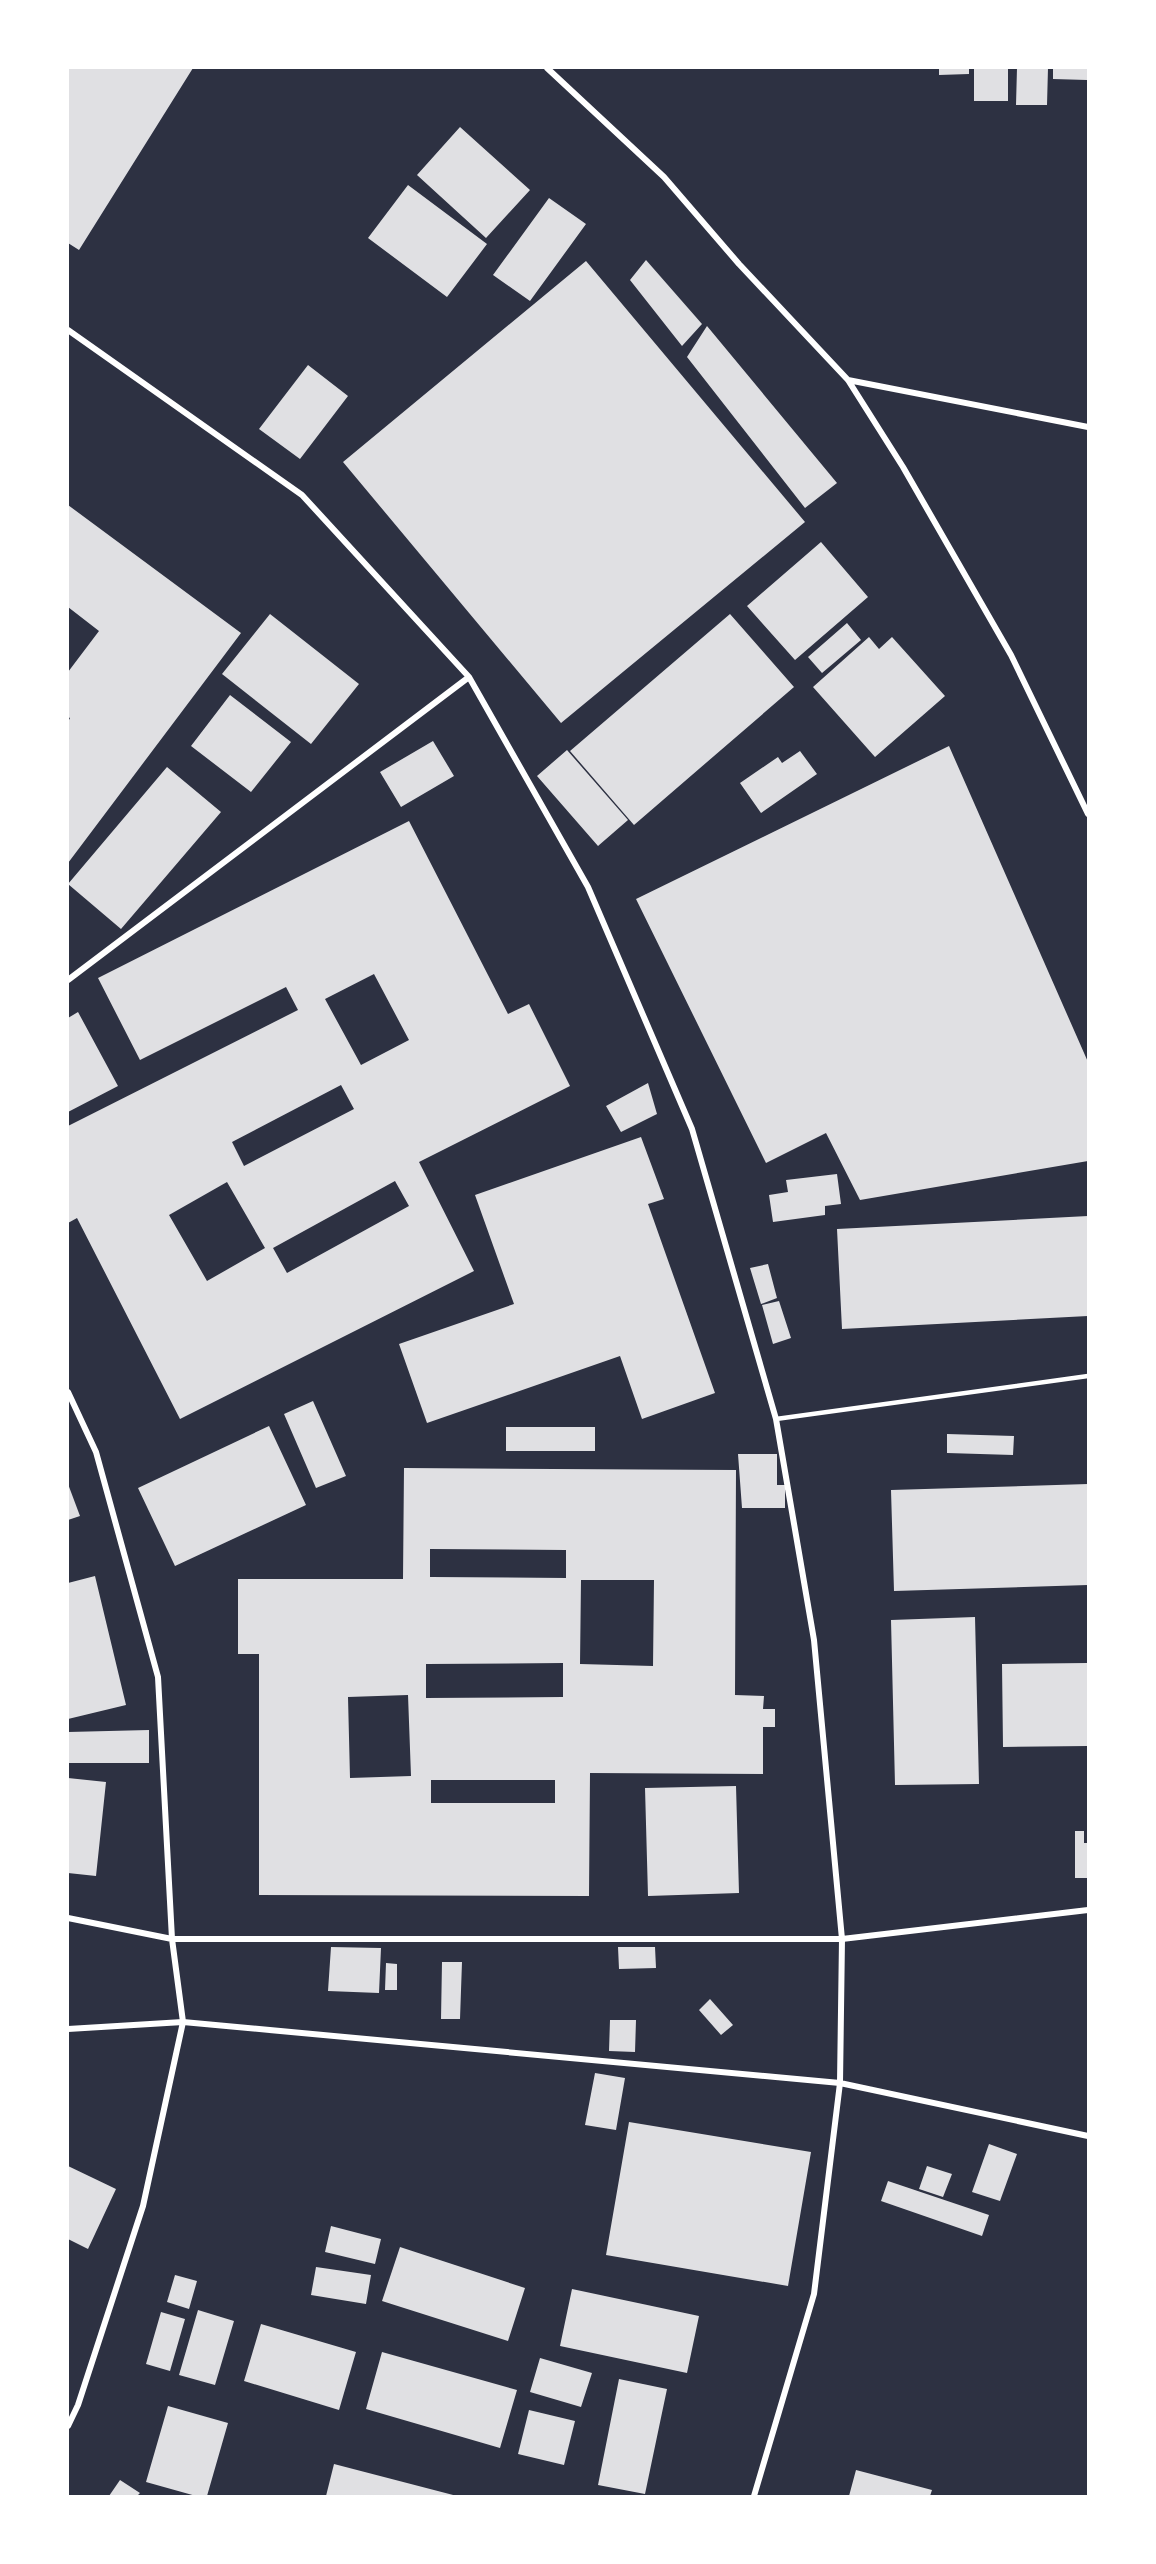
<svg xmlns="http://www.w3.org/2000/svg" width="1156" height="2564" font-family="'Asap Condensed',sans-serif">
<rect width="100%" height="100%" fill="#2d3142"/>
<path fill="#e0e0e3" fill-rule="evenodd" d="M68,68H193L79,250L68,243Z
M939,68H969V74L939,75Z
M974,68H1008V101H974Z
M1017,68H1048L1047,105H1016Z
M1053,68H1087V80L1053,79Z
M460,127L530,190L486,238L417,175Z
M408,185L487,244L447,297L368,238Z
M549,198L586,224L530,301L493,275Z
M646,260L702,324L682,346L630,280Z
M586,261L805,522L561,723L343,462Z
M707,326L837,483L805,508L687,357Z
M308,365L348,396L300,459L259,429Z
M68,505L241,633L68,863V722L70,718L68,717V672L99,631L68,607Z
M821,542L868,597L795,660L747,606Z
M270,614L359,684L311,744L222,674Z
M730,614L794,687L634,825L570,751Z
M847,623L861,640L822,673L808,657Z
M869,637L879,649L892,637L945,696L875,757L813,687Z
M230,695L291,742L251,792L191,746Z
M433,741L454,776L401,807L380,772Z
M949,746L1088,1062V1161L860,1200L826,1133L766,1163L636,899Z
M567,750L628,820L598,846L537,776Z
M800,751L817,774L761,813L740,783L778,757L782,763Z
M167,767L221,812L121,929L68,884Z
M409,821L508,1014L529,1004L570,1086L419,1162L474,1271L180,1419L77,1218L68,1223V1126L298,1010L286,987L140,1060L98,978ZM374,974L409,1040L361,1065L325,999ZM341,1085L354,1109L244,1166L232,1142ZM395,1181L409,1206L287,1273L273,1248ZM227,1182L265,1248L207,1281L169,1215Z
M78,1012L118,1086L68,1112V1018Z
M648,1083L657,1114L621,1132L606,1106Z
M641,1137L664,1199L648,1204L715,1393L642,1419L620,1356L427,1423L399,1344L514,1304L475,1195Z
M837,1174L841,1204L825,1206V1215L773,1222L769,1195L788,1192L786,1180Z
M1088,1216V1316L842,1329L837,1229Z
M768,1264L777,1298L761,1304L750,1268Z
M779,1301L791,1338L773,1344L762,1305Z
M313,1401L346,1476L316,1488L284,1414Z
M269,1426L306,1505L175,1566L138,1488Z
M506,1427H595V1451H506Z
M947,1434L1014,1436L1013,1455L947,1453Z
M738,1454H777V1485H785V1508H742Z
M404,1468L736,1470L735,1695L764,1696L763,1709H775V1727H763V1774L590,1773L589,1896L259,1895V1654H238V1579H403ZM430,1549L566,1550V1578L430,1577ZM581,1580H654L653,1666L580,1664ZM563,1663V1697L426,1698V1664ZM408,1695L411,1776L350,1778L348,1697ZM431,1780H555V1803H431Z
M68,1484L80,1516L68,1520Z
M1088,1484V1585L894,1591L891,1490Z
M95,1576L126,1705L68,1719V1583Z
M975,1617L979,1784L895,1785L891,1620Z
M1088,1663V1746L1003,1747L1002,1664Z
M149,1730V1763H68V1732Z
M68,1778L106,1782L96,1876L68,1873Z
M736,1786L739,1893L648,1896L645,1788Z
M1075,1831H1084V1843H1088V1878H1075Z
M331,1947L381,1948L379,1993L328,1991Z
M618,1947H655L656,1968L619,1969Z
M442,1962H462L460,2019H441Z
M386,1963L397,1964V1990H385Z
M710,1999L733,2025L721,2035L699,2010Z
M610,2020H636L635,2052L609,2051Z
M595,2073L625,2078L616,2130L585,2125Z
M629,2122L811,2152L788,2286L606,2255Z
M989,2144L1017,2154L1000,2201L972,2192Z
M68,2166L116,2189L88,2249L68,2239Z
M927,2166L952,2174L943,2197L919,2189Z
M888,2181L989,2215L982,2236L881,2201Z
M331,2226L381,2239L375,2264L325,2252Z
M400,2247L525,2288L508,2341L382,2301Z
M316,2267L371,2275L366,2304L311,2295Z
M175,2275L197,2281L189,2309L167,2302Z
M572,2289L699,2316L687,2373L560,2346Z
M198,2310L234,2321L215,2385L179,2375Z
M161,2312L185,2319L170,2371L146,2364Z
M261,2324L356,2352L339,2410L244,2381Z
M382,2352L517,2390L500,2448L366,2409Z
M540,2358L592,2373L581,2407L530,2392Z
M619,2379L667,2389L645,2494L598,2485Z
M168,2406L228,2423L207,2496H196L146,2482Z
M529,2410L575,2421L564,2465L518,2454Z
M334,2464L457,2496H326Z
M856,2470L932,2490L930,2496H849Z
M120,2480L140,2493L137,2496H109Z"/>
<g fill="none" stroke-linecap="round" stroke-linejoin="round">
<path stroke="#fff" stroke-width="4.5" d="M776,1419L1088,1376"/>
<path stroke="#fff" stroke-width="6" d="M547,68L664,177L739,264L848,380L903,467L1011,655L1088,814
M68,330L302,495L469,677L588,887L692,1129L776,1419L814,1640L842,1939L840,2083L814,2294L754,2496
M848,380L1088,427
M68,980L469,677
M68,1392L96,1452L158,1677L172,1939L183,2022L143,2206L78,2405L68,2426
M68,1918L172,1939H842L1088,1910
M68,2029L183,2022L840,2083L1088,2136"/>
</g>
<rect width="1156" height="2564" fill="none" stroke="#ffffff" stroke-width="138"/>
</svg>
